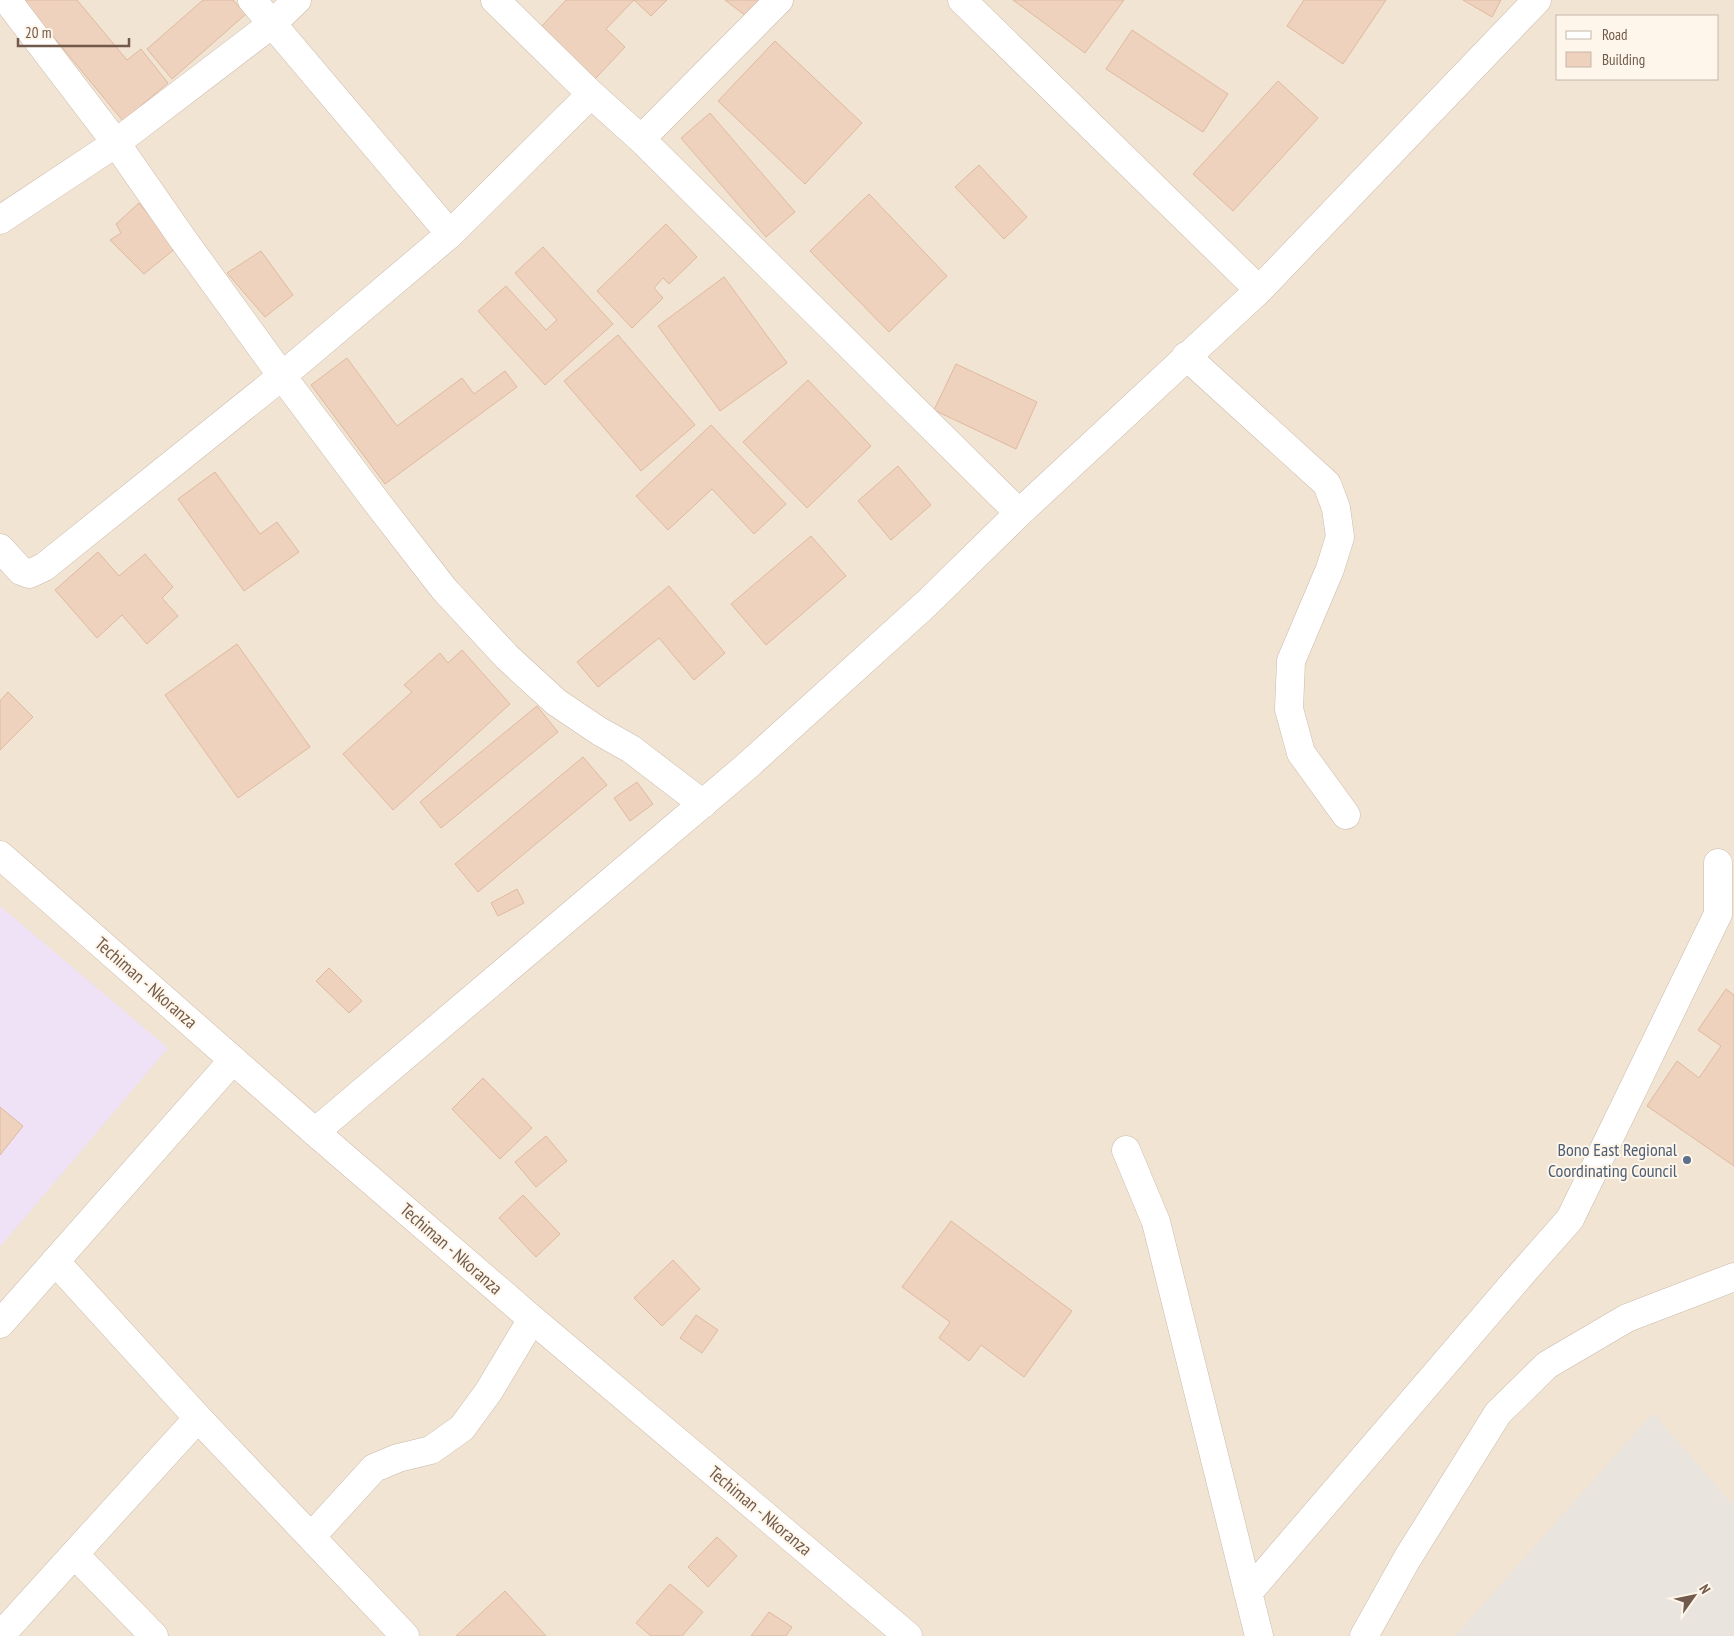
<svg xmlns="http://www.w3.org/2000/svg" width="1734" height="1636" font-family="'PT Sans Narrow',sans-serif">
<rect width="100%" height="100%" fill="#faf2e4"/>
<path fill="#f1e4d3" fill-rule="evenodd" d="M0,0H1734V1636H0ZM1558,16H1718V79H1558Z"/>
<path fill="#eae4de" d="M1653,1413L1734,1506V1636H1455Z"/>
<path fill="#efe1f6" d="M0,906L168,1048L0,1247Z"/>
<path fill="#eed2be" stroke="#dfb99f" d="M23,0H77L127,60L141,49L168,83L123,121Z
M203,0H233L246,14L172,79L147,49Z
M566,0H667L651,16L634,0L606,29L625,47L595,79L541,27Z
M725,0H765L750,19Z
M1013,0H1124L1085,53Z
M1304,0H1386L1343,64L1287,26Z
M1463,0H1501L1492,17Z
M1132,30L1228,94L1203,132L1106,69Z
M775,41L862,123L805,184L718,101Z
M1278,81L1318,118L1233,211L1193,174Z
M710,113L795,212L766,237L681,138Z
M979,165L1027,217L1004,239L955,187Z
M869,194L947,276L889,332L810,251Z
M139,203L176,248L144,274L110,240L121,233L116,224Z
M666,224L697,257L669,284L663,278L654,288L663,298L632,328L597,291Z
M543,247L613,324L545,385L478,311L506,286L546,330L557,320L515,273Z
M261,251L293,295L265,317L227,273Z
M724,277L787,363L720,411L658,326Z
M618,335L695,425L641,471L564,381Z
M347,358L397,426L462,378L474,394L505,371L517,387L385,484L311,385Z
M956,364L1037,402L1016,449L934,410Z
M808,380L871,446L807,508L743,442Z
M711,425L786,504L754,534L712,489L668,530L636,496Z
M898,466L931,505L891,540L858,501Z
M215,472L260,534L277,522L299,552L244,591L178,499Z
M811,536L846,576L766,645L731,604Z
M98,552L119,576L145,554L173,587L162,598L178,616L147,644L122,615L97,638L55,590Z
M669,586L725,653L694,680L659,638L598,687L577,662Z
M237,644L310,747L238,798L165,695Z
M462,650L510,704L393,810L343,754L412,692L404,685L440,653L448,663Z
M8,692L33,717L0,750V701Z
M537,706L558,732L441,828L420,802Z
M583,757L607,785L478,892L455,864Z
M637,782L653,804L630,821L614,798Z
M517,889L524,903L498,916L491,903Z
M329,968L362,1001L349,1013L316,981Z
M1726,989L1734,995V1166L1647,1106L1677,1061L1699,1078L1721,1046L1698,1030Z
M483,1078L532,1128L500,1159L452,1109Z
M0,1107L23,1126L0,1155Z
M546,1136L567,1161L536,1187L515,1162Z
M523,1195L560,1234L536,1257L499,1218Z
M951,1221L1072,1311L1024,1377L981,1345L969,1361L939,1338L950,1322L902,1287Z
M673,1260L700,1289L662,1326L634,1298Z
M696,1315L718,1330L702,1353L680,1338Z
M717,1537L737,1556L708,1587L688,1567Z
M670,1584L703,1612L682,1636H651L636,1623Z
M505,1591L546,1636H456Z
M769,1612L792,1627L786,1636H751Z"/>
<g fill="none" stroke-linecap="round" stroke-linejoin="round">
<g stroke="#cbbaab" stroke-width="29">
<path id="minor" d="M7,0L116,143L182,238L282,376L375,500L444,589L507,657L556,702L599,731L631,749L703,804
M252,0L450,234
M495,0L591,94L641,139L1019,513
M962,0L1259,290L1537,0
M641,139L779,0
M0,220L116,143L272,24L297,0
M1186,356L1327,484L1336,508L1340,537L1330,569L1291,661L1289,709L1301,753L1346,815
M0,548L21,571L29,574L44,567L282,376L450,234L591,94
M315,1132L747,766L926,604L1019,513L1259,290
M1126,1150L1156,1222L1259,1636
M55,1261L198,1418L405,1636
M0,1324L233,1060
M311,1537L374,1468L398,1458L431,1450L462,1428L489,1391L532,1319
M75,1555L154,1636
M1248,1593L1525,1270L1570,1219L1718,914V863
M0,1636L198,1418
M1364,1636L1407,1559L1498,1413L1547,1365L1627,1318L1734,1277"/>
</g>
<g stroke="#d0bcac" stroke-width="29">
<path id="secondary" d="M0,855L315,1132L532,1319L908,1636"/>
</g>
<use href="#minor" stroke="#fff" stroke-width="28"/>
<use href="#secondary" stroke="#fff" stroke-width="28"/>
</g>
<circle fill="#5c6f8a" stroke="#fef6ea" stroke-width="2" cx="1687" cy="1160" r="5"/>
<g text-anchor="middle" stroke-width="4" stroke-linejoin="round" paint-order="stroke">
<g font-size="18" fill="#715a4c" stroke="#fef6ea">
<text transform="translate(146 983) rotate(41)" y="6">Techiman - Nkoranza</text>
<text transform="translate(451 1249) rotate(41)" y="6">Techiman - Nkoranza</text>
<text transform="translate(760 1511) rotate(40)" y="6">Techiman - Nkoranza</text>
</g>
<g font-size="18" fill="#4e5e75" stroke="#fef6ea" text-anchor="end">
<text x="1677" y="1156">Bono East Regional<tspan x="1677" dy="21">Coordinating Council</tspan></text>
</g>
</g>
<rect x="1556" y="15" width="162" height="65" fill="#fef6ea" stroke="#c6b8ab"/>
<rect x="1566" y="31" width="25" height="8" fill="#ffffff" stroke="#c6b8ab"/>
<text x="1602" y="40" font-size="15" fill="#715a4c">Road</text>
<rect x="1566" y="52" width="25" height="15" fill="#eed2be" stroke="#c6b8ab"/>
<text x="1602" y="65" font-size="15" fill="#715a4c">Building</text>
<g transform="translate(1694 1596) rotate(57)" stroke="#fef6ea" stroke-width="4" paint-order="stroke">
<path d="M0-4L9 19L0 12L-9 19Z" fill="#715a4c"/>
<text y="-8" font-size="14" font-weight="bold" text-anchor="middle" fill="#715a4c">N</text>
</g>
<path d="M18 38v8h111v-8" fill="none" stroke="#715a4c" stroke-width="2.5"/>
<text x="25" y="38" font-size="15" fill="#715a4c" stroke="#fef6ea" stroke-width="4" paint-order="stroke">20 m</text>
</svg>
